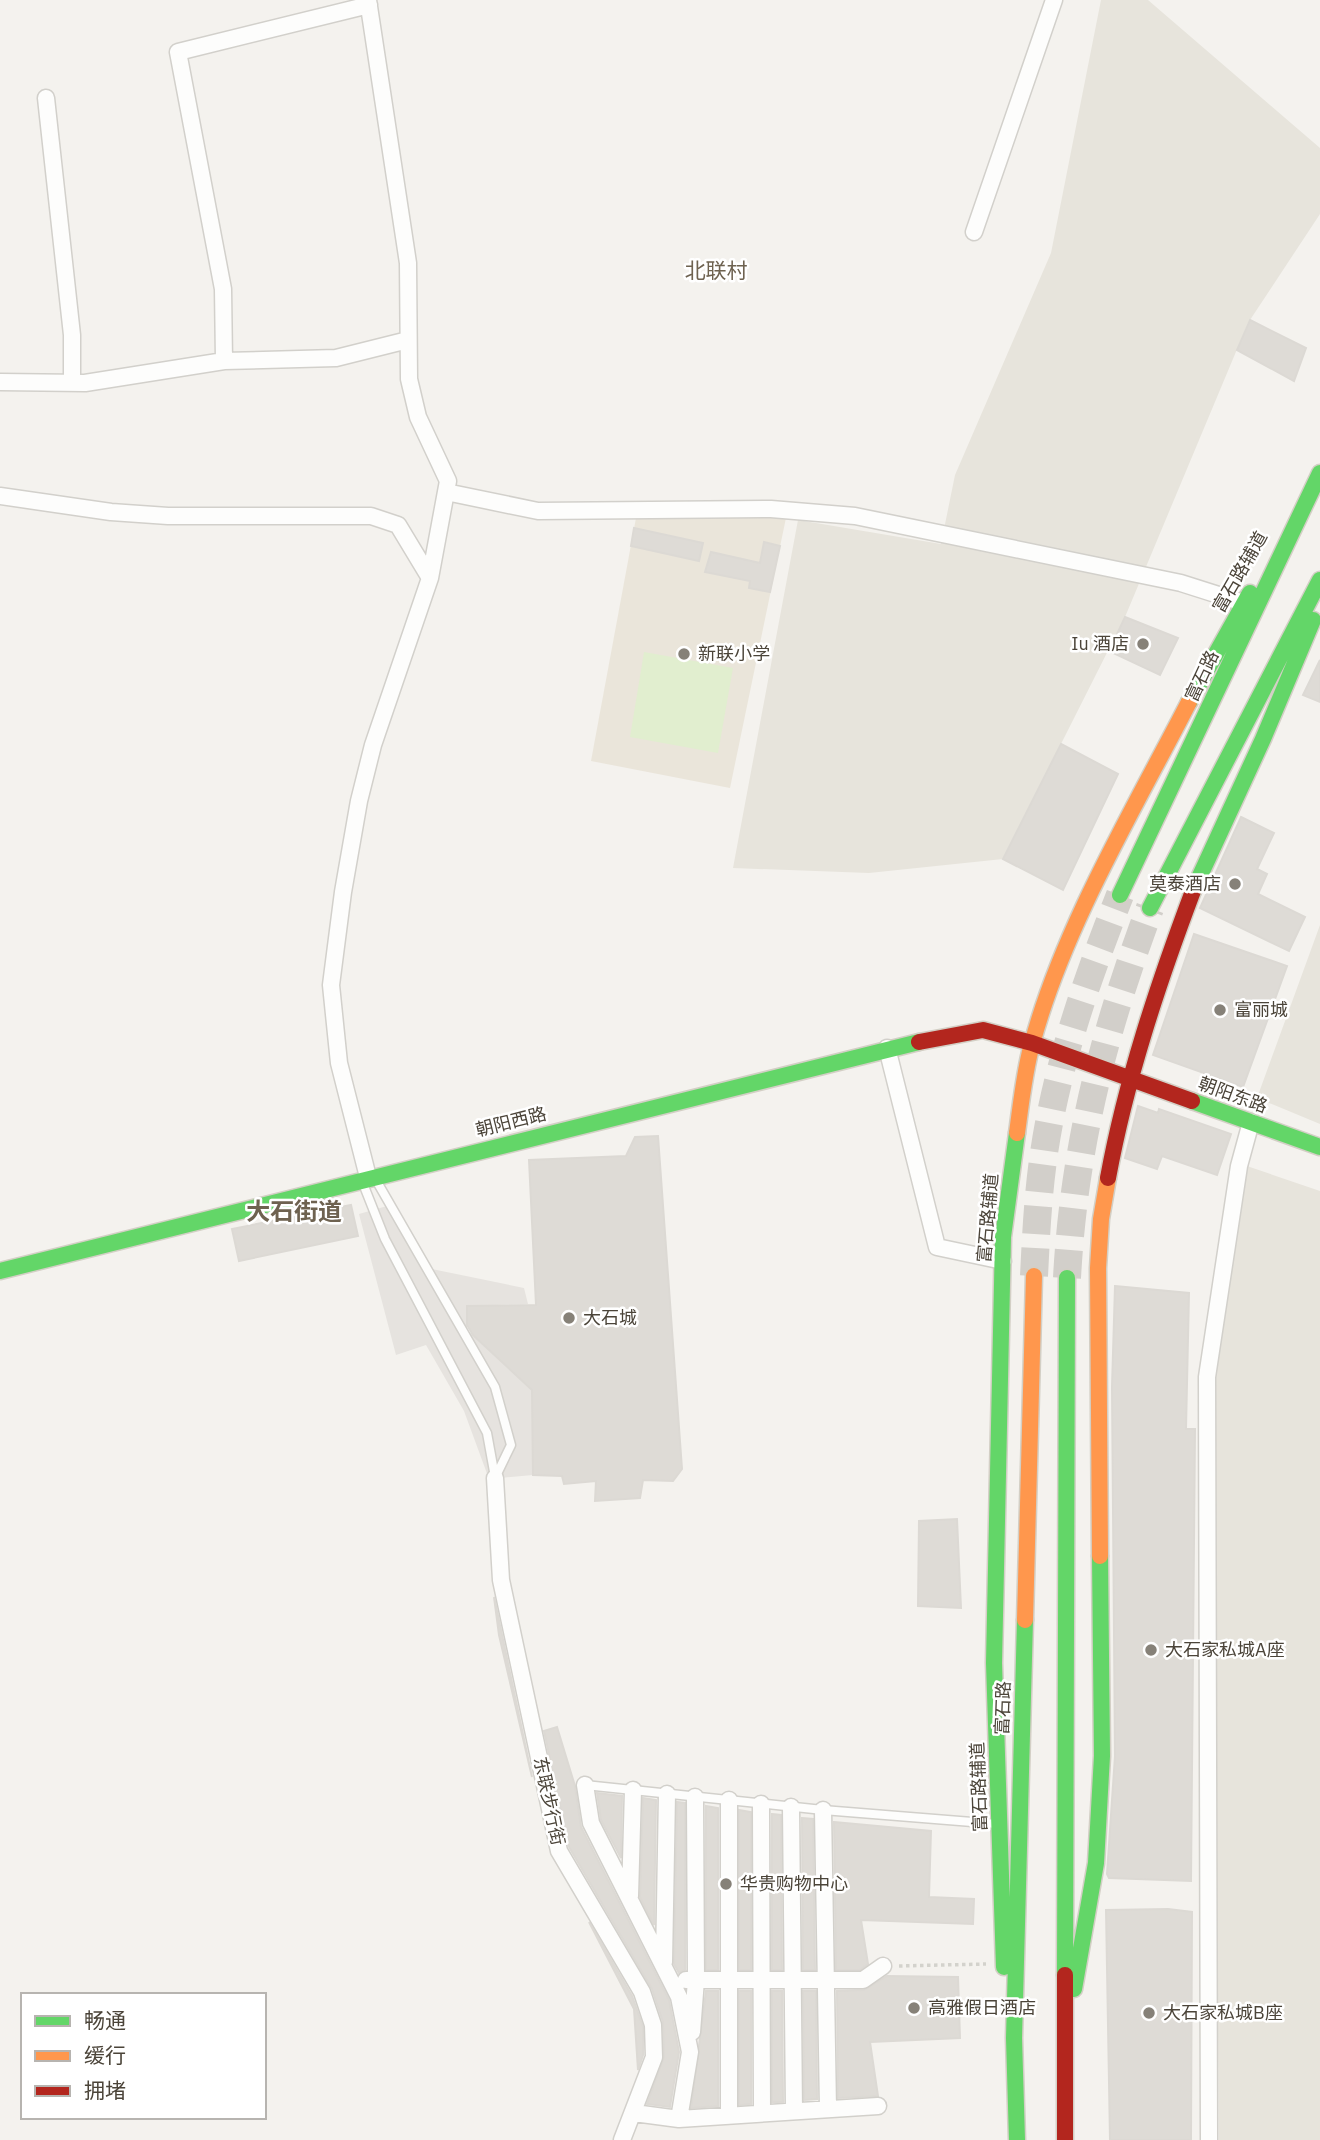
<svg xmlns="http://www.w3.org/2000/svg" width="1320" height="2140" font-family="'IBM Plex Sans','Noto Sans SC',sans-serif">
<rect width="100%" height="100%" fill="#f4f2ee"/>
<path fill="#e7e4dc" d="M1101,0H1148L1320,148V214L1248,323L1125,617L1003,859L869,873L733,868L798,520L941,544L955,475L1051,253Z
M1320,925V1124L1257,1098Z
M1244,1165L1320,1191V2140H1219L1212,1390Z"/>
<path fill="#eae5da" d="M787,513L730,788L591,761L636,518Z"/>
<path fill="#e1eecf" d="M644,652L733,668L718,753L630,737Z"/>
<path fill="#e6e3df" d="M394,1204L427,1268L524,1288L528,1304L467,1306V1330L532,1390L533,1475L489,1479L464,1411L426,1345L396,1355L359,1214Z"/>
<path fill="#dedbd6" stroke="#dcd9d4" stroke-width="2" d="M1250,320L1306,348L1294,381L1237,350Z
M634,528L703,543L699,561L631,546Z
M764,542L780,546L770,592L749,588L750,581L705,572L711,552L760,563Z
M1125,617L1178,638L1160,675L1109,651Z
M1320,660V702L1303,695Z
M1061,744L1118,774L1063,890L1003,859Z
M1241,817L1274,833L1257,869L1267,874L1258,894L1305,917L1289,951L1200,908Z
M1194,934L1287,966L1243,1087L1153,1055Z
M1138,1106L1158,1113L1159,1109L1231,1134L1217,1175L1162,1156L1157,1169L1125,1158Z
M658,1136L682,1469L673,1481L643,1480L640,1498L595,1501L596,1481L564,1484L562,1476L533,1475L532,1390L473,1335L467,1325V1306L536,1305L529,1160L626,1156L635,1137Z
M351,1205L358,1236L239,1261L232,1229Z
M1115,1286L1189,1293L1186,1429H1195L1191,1881L1109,1878L1107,1874L1115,1756L1112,1387Z
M957,1519L961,1608L918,1606L919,1521Z
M494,1597L532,1777L499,1635Z
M557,1727L575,1786L581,1827L669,2000L679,2052L670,2107L647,2104L664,2057L663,2022L652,1989L569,1847L544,1731Z
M597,1793L622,1796L621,1858L601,1820Z
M643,1798L656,1800L654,1925L640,1897Z
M677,1802L685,1803V1970L679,1973L674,1964Z
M706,1806L718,1808V1970H706Z
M739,1810L751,1812V1970H739Z
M772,1814L781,1815L782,1970H772Z
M802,1818L813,1819L815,1970H803Z
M834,1822L931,1831L929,1897L974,1899L973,1924L861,1920L868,1964L860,1970H836Z
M1168,1909L1192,1912L1191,2140H1110L1106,1910Z
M589,1922L632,1996L643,2027V2055L638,2070L634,2009Z
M887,1976L958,1977L960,2038L870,2042L878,2096L838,2098L837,1991L864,1990Z
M706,1991H718V2106L691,2108Z
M739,1991H751V2104L739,2105Z
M772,1991H782L783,2102H772Z
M803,1991H816L817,2099L804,2100Z"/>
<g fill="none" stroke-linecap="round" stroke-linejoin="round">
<path stroke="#d2cfca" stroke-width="28" stroke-dasharray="28 14" stroke-linecap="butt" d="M1034,1276C1036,1235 1038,1194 1044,1153C1057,1064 1087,979 1120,895
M1067,1278C1074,1146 1104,1031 1150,908"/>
<g stroke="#d2d0cb" stroke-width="11">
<path id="lane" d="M376,1180L495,1387L511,1445L495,1478
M362,1181L385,1239L487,1433L495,1477
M585,1785L823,1810L997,1824"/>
</g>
<g stroke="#d2d0cb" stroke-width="19">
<path id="street" d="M46,98L72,335V383
M974,232L1054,0
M224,361L336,358L408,340
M0,382L85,383L224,361L223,289L178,52L369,5
M446,492L538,511L771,509L855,516L1181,583L1244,603
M0,496L111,512L168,516H371L398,525L430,578
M887,1048L937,1247L1003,1261
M368,1177L339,1063L331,985L343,892L359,801L373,745L430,578L448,481L418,417L409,379L408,263L368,0
M495,1478L501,1580L559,1851L642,1992L653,2025L654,2057L622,2140
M585,1785L591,1823L679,1997L690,2052L679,2119
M761,1804L762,2113
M791,1807L794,2111
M823,1810L828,2109
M630,1896L633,1790
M664,1962L667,1794
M686,1980H863L883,1966
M692,2032L696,1980L695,1797
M634,2113L679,2119L878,2106
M729,2115V1800
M1209,2140L1207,1377L1239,1166L1251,1122"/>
</g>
<g stroke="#d3cfc5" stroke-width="19">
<path id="fast" d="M1189,702L1250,593
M1193,891L1263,739L1313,620
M1120,895L1320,473
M1150,908L1320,580
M1192,1101L1320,1147
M0,1271L919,1042
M1004,1967L994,1663L1003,1237L1017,1133
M1065,1975L1067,1278
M1074,1989L1096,1863L1102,1756L1100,1556
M1017,2140L1014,2038L1025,1620"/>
</g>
<g stroke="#d3cfc5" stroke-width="19">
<path id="slow" d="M1017,1133C1021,1104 1024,1073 1032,1044C1063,928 1134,809 1189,702
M1100,1556L1098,1268L1101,1219L1108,1178
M1025,1620L1034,1276"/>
</g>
<g stroke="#d3cfc5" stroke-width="19">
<path id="jam" d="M919,1042L983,1030L1032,1043L1192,1101
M1108,1178C1126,1080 1158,984 1193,891
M1065,2140V1975"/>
</g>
<path stroke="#d3d2cc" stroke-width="3.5" stroke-dasharray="3.5 3.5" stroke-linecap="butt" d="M899,1966L986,1964"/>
<use href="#lane" stroke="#fdfdfc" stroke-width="8"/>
<use href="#street" stroke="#fdfdfc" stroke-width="16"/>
<use href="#fast" stroke="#63d668" stroke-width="16"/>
<use href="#slow" stroke="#ff974d" stroke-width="16"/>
<use href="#jam" stroke="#b3261e" stroke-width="16"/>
</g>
<g fill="#868178" stroke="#fff" stroke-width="2.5">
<circle cx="1143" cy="644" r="7"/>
<circle cx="684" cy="654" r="7"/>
<circle cx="1235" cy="884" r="7"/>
<circle cx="1220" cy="1010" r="7"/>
<circle cx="569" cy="1318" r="7"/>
<circle cx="1151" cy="1650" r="7"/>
<circle cx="726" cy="1884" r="7"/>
<circle cx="914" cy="2008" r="7"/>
<circle cx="1149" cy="2013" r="7"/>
</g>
<g text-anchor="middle" stroke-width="5" stroke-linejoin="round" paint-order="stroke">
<g font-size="18" fill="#4b4439" stroke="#fff">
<text transform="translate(1240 572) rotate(-60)" y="6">富石路辅道</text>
<text transform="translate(1202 676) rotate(-65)" y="6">富石路</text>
<text transform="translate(1233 1095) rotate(20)" y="6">朝阳东路</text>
<text transform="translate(511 1122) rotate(-14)" y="6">朝阳西路</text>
<text transform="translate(988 1218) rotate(-85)" y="6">富石路辅道</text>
<text transform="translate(1003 1708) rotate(-88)" y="6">富石路</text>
<text transform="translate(979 1787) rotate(-92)" y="6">富石路辅道</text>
<text transform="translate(549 1801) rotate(78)" y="6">东联步行街</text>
</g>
<g font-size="18" fill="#4b4439" stroke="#fff" text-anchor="start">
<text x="1129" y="650" text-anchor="end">Iu 酒店</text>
<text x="698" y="660">新联小学</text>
<text x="1221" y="890" text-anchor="end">莫泰酒店</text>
<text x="1234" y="1016">富丽城</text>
<text x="583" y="1324">大石城</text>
<text x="1165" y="1656">大石家私城A座</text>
<text x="740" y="1890">华贵购物中心</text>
<text x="928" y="2014">高雅假日酒店</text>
<text x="1163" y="2019">大石家私城B座</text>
</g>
<g font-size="21" fill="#6e6250" stroke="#fff">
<text x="716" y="278">北联村</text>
</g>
<g font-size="24" font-weight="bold" fill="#6e6250" stroke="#fff">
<text x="294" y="1220">大石街道</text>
</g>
</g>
<rect x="21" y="1993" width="245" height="126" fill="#ffffff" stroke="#b7b4b0" stroke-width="2"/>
<rect x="35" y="2016" width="35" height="10" fill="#63d668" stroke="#b7b4b0" stroke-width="2"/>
<text x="84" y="2028" font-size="21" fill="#4b4439">畅通</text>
<rect x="35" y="2051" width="35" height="10" fill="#ff974d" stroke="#b7b4b0" stroke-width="2"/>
<text x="84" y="2063" font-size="21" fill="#4b4439">缓行</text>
<rect x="35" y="2086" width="35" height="10" fill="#b3261e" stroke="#b7b4b0" stroke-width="2"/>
<text x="84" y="2098" font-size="21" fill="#4b4439">拥堵</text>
</svg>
